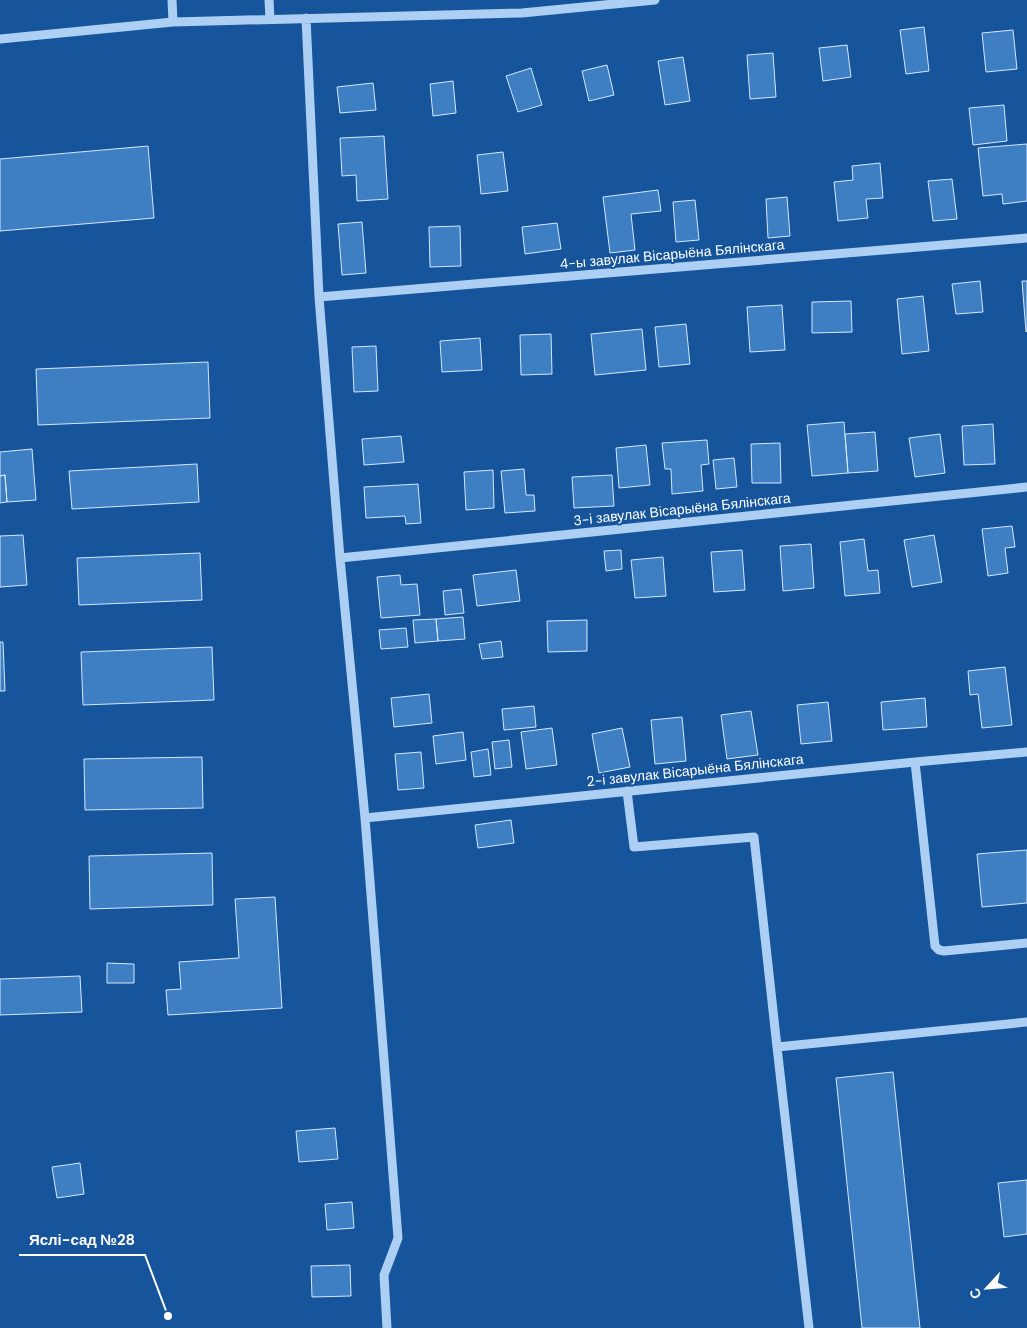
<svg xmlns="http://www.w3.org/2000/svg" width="1027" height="1328" font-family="'DM Sans',sans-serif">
<rect width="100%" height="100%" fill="#16559c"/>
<path fill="#3e7fc3" stroke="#d4e8fd" d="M924,27L929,71L906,74L900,30Z
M1013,30L1017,69L986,72L982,33Z
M847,45L851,77L823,81L819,48Z
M773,53L776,97L750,99L747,55Z
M683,57L690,101L665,105L658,61Z
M607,65L614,95L589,101L582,71Z
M531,68L542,105L518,112L506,76Z
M453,81L456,113L433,116L430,84Z
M373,83L376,110L340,113L337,87Z
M1004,105L1007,141L973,145L969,108Z
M384,136L388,199L357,201L356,175L342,176L340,138Z
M1027,144V201L1003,204L1002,194L983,196L978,148Z
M148,146L154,218L0,231V159Z
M503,152L508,191L481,194L477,155Z
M880,163L883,198L866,199L868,218L838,221L834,182L853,180L852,166Z
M952,179L957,219L933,221L928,181Z
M658,190L661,211L631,214L635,250L610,253L603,197Z
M787,197L790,236L768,238L766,199Z
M695,200L699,240L676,242L673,202Z
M362,222L366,273L342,275L338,224Z
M557,223L561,249L525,254L522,227Z
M460,226L461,266L430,267L429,227Z
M980,281L983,312L956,314L952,284Z
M1022,281H1027V331L1026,332Z
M923,296L929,351L902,354L897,299Z
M851,301L852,332L812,333V302Z
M782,305L785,350L750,352L747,307Z
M686,324L690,364L659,367L655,327Z
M642,329L646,370L595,375L591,334Z
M551,334L552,374L521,375L520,335Z
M480,338L482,370L442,372L440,341Z
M376,346L378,391L354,392L352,347Z
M208,362L210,418L38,425L36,369Z
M844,422L848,473L812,476L807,425Z
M993,424L995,464L964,465L962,426Z
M875,432L878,471L848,473L845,434Z
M940,434L945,473L915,477L909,438Z
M401,436L404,462L364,465L362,439Z
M707,440L709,464L701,465L703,491L672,494L671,469H665L662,443Z
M780,443L781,483H752L751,444Z
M646,445L650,485L619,488L616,448Z
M32,449L36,500L7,502L5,475L0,476V452Z
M734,458L737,487L716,489L713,460Z
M197,464L199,502L72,509L69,471Z
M524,469L526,495H534L535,511L505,513L501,471Z
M493,470L494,508L466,510L464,472Z
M5,475L7,502L0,503V476Z
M612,475L614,506L574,508L572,477Z
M418,484L421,523L406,524L405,516L366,518L364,487Z
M1012,526L1015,547L1005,548L1008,573L988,576L982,529Z
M23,535L27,585L0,587V536Z
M934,535L942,582L912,587L904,540Z
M864,539L868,571L878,570L880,593L845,596L840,542Z
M811,544L814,588L783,591L780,546Z
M621,550L622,569L606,571L604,551Z
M742,550L745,590L714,592L711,552Z
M200,553L202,600L79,605L77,558Z
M663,557L666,596L635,598L631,560Z
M516,570L520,601L477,606L473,575Z
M400,575L401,585L417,584L420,615L381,618L377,577Z
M461,589L464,613L445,615L443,591Z
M463,617L465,639L438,641L436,619Z
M436,619L438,641L415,643L413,620Z
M587,620V651L548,652L547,621Z
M406,628L408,647L381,649L379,630Z
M501,641L503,657L482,659L479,644Z
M0,642H3L5,691H0Z
M212,647L214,700L83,705L81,652Z
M1005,667L1012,725L982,728L978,694L970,695L968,671Z
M429,694L432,723L394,727L391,698Z
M925,698L927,727L883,730L881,702Z
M828,702L832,741L801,744L797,705Z
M534,706L536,727L504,730L502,709Z
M751,711L758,755L727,759L721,715Z
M682,717L686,761L655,764L651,720Z
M552,728L557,765L526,769L521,732Z
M622,728L630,767L599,773L592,734Z
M463,732L466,760L436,764L433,736Z
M509,740L512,767L495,769L492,742Z
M488,749L491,775L474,777L471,752Z
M421,752L424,788L398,790L395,754Z
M202,757L203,808L85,810L84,759Z
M511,820L514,843L478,848L475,825Z
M1027,850V903L982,907L977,854Z
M212,853L213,905L90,909L89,856Z
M275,897L282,1008L168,1015L166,990L181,989L179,962L239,958L235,899Z
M107,963L134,964V983H107Z
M80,976L82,1012L0,1015V979Z
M893,1072L920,1328H862L836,1078Z
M335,1128L338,1159L299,1162L296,1131Z
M80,1163L84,1194L57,1198L52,1167Z
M1027,1180V1234L1004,1237L998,1183Z
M352,1202L354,1228L327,1230L325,1204Z
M350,1265L351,1296L312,1297L311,1266Z"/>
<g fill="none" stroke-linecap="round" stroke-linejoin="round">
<path stroke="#accff3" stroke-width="9" d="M172,0L173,22
M269,0L270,19
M306,18L319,297L340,558L365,818L398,1238L384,1275L387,1328
M0,39L173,22L522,13L655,0
M319,297L1027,238
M340,558L1027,487
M915,762L935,946L939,950L944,951L1027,943
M627,791L634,847L754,837L777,1047L1027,1022
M365,818L915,762L1027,752
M777,1047L809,1328"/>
</g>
<g text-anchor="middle" stroke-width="4" stroke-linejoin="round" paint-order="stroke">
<g font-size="14" fill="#fff" stroke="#16559c">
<text transform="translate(672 254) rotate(-5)" y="5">4-ы завулак Вісарыёна Бялінскага</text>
<text transform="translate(682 509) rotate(-6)" y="5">3-і завулак Вісарыёна Бялінскага</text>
<text transform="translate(695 770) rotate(-6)" y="5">2-і завулак Вісарыёна Бялінскага</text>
</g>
</g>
<path fill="none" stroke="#fff" stroke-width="2" d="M168 1316L145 1255H19"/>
<circle fill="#fff" stroke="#16559c" stroke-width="2" cx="168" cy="1316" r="5"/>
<g font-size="15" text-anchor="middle" font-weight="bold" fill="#fff" stroke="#16559c" stroke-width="4" stroke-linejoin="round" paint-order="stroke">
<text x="82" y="1245">Яслі-сад №28</text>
</g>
<g transform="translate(987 1288) rotate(244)" stroke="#16559c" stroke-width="4" paint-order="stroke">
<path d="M0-4L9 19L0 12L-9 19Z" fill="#ffffff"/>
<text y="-8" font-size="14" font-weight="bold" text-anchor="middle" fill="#ffffff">С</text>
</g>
</svg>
